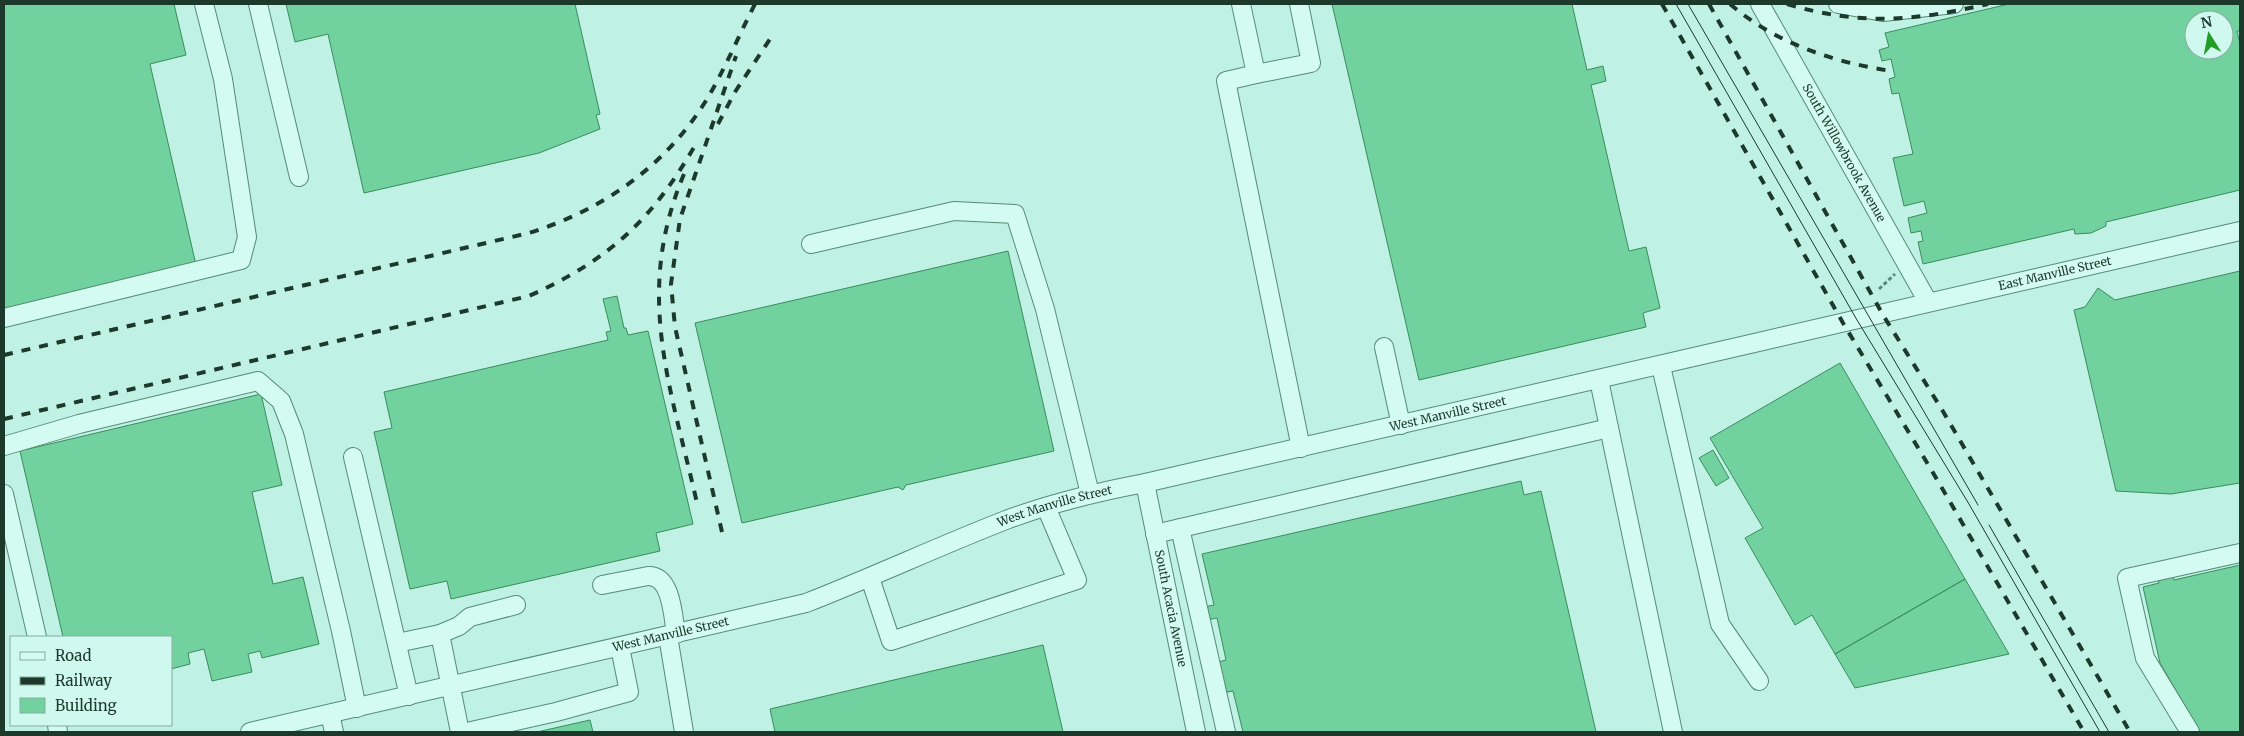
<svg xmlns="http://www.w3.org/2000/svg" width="2244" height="736" font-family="Merriweather,serif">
<rect width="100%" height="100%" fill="#bff1e4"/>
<path fill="#72d29f" stroke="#3a8c5e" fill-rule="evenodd" d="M4,4H174L186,55L150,64L196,265L4,309Z
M286,4H575L600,114L596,115L600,129L539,153L364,193L328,34L295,42Z
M1332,4H1572L1587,70L1603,66L1606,81L1591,85L1629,251L1646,247L1660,308L1643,313L1646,327L1419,380Z
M2009,4H2240V31H2237L2240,44V190L2106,222V226L2091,233L2075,234L2074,229L1923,264L1918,242L1923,241L1921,231L1911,233L1908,218L1927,213L1924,201L1904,206L1893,158L1913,154L1899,93L1892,94L1889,79L1895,77L1891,59L1882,61L1879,50L1889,47L1885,33ZM2194,20H2224V50H2194Z
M1008,251L1054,451L906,485L903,490L898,487L742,523L695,323Z
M2240,271V483L2171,494L2116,491L2074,310L2085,307L2098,288L2115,300Z
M617,296L624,328H626L628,335L648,331L693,524L656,533L660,551L451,599L447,581L410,589L374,432L392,428L384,392L608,340L606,332L611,331L603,299Z
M1840,363L1965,579L1835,654L1812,615L1795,625L1745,538L1763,528L1710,438Z
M261,394L282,485L252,492L273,584L303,577L319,644L262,658L260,651L248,654L252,672L212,681L204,649L188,653L190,664L171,669V637H63L20,451Z
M1713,450L1729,478L1716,486L1699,458Z
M1521,481L1524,495L1541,491L1596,732H1243L1233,691L1222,693L1215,663L1226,660L1217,618L1207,620L1204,607L1214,605L1202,554Z
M2240,565V732H2200L2160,663L2143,587L2159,583L2158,580L2173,577L2174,580Z
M1965,579L2009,654L1855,688L1835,654Z
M1043,645L1063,732H775L770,709Z
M590,720L593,732H537Z"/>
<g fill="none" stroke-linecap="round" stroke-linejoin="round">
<g stroke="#568b75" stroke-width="20">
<g id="minor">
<path d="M258,4L299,177"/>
<path d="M1241,4L1256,74L1226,81L1301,448"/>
<path id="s1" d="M1760,4L1928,302"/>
<path d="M1838,4L1883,12L1954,4"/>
<path d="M1256,74L1311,63L1299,4"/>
<path d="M811,244L954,211L1015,214L1045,309L1090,494"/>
<path d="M4,318L241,260L247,237L223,79L204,4"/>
<path d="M1384,347L1401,425"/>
<path d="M1661,366L1720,624L1759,681"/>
<path d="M1599,380L1673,732"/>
<path d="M4,446L79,424L258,381L281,401L294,434L341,631L357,708"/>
<path d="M353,457L409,696"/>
<path id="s2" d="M1145,483L1196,732"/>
<path d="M4,494L37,637"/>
<path d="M1180,528L1226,732"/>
<path d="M1155,534L1609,428"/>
<path d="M870,578L891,641L1077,580L1046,507"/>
<path d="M602,585L648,576C672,575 673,617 676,634"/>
<path d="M440,634L460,732"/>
<path d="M668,636L684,732"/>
<path d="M397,643L440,634L459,626L470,617L516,605"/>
<path d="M330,714L334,732"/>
<path d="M57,725L58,732"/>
<path id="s3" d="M250,732L806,603C873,577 939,546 1006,520C1051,503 1097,492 1145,483C1510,401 1875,314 2240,231"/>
<path d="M467,732L556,712L629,692L620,647"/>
<path d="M2190,732L2145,658L2127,578L2240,553"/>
</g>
</g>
<path stroke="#568b75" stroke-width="3" stroke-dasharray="4 2.5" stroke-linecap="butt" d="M1879,289L1895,274"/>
<use href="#minor" stroke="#d3fbf1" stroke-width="18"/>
<path stroke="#1c392b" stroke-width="1" d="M1676,4L1857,320L1969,504L2100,732
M1688,4L1978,505
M1989,525L2109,732"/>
<path stroke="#1c392b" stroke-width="4" stroke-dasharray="9 9" stroke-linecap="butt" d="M1662,4L1843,323L1932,471L2084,732
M1709,4L1883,315L1941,408L2130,732
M1730,4C1775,43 1833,62 1891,71
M1787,4C1861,26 1914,21 1988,4
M718,124L735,92L772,36
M684,174C634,293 670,384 697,503
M4,355L529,233C603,210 666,166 707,99C725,69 739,35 755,4
M4,419L529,296C611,259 653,219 697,142
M722,532L675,327L671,284L680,219L736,56"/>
</g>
<g text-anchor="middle" stroke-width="4.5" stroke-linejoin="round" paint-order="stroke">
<g font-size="12" fill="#1c392b" stroke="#cff8ee">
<text dy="4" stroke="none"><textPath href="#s1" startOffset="171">South Willowbrook Avenue</textPath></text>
<text dy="4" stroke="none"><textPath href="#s3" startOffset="1865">East Manville Street</textPath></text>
<text dy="4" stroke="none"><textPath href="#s3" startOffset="1242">West Manville Street</textPath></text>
<text dy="4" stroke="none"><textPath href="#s3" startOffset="838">West Manville Street</textPath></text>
<text dy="4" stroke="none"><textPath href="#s2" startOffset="128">South Acacia Avenue</textPath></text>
<text dy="4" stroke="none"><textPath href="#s3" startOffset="432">West Manville Street</textPath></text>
</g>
</g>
<rect width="2244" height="736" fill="none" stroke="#1c392b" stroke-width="10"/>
<rect x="10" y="636" width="162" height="90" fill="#cff8ee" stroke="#87aca0"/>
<rect x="20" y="652" width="25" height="8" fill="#d3fbf1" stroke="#87aca0"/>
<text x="55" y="661" font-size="15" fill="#1c392b">Road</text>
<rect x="20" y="677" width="25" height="8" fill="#1c392b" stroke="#87aca0"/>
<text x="55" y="686" font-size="15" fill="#1c392b">Railway</text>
<rect x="20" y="698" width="25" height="15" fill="#72d29f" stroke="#87aca0"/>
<text x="55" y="711" font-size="15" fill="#1c392b">Building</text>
<g transform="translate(2209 35) rotate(349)"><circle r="24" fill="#cff8ee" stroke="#87aca0"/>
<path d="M0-4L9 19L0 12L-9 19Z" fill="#229e27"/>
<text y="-8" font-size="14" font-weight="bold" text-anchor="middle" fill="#1c392b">N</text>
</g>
</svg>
